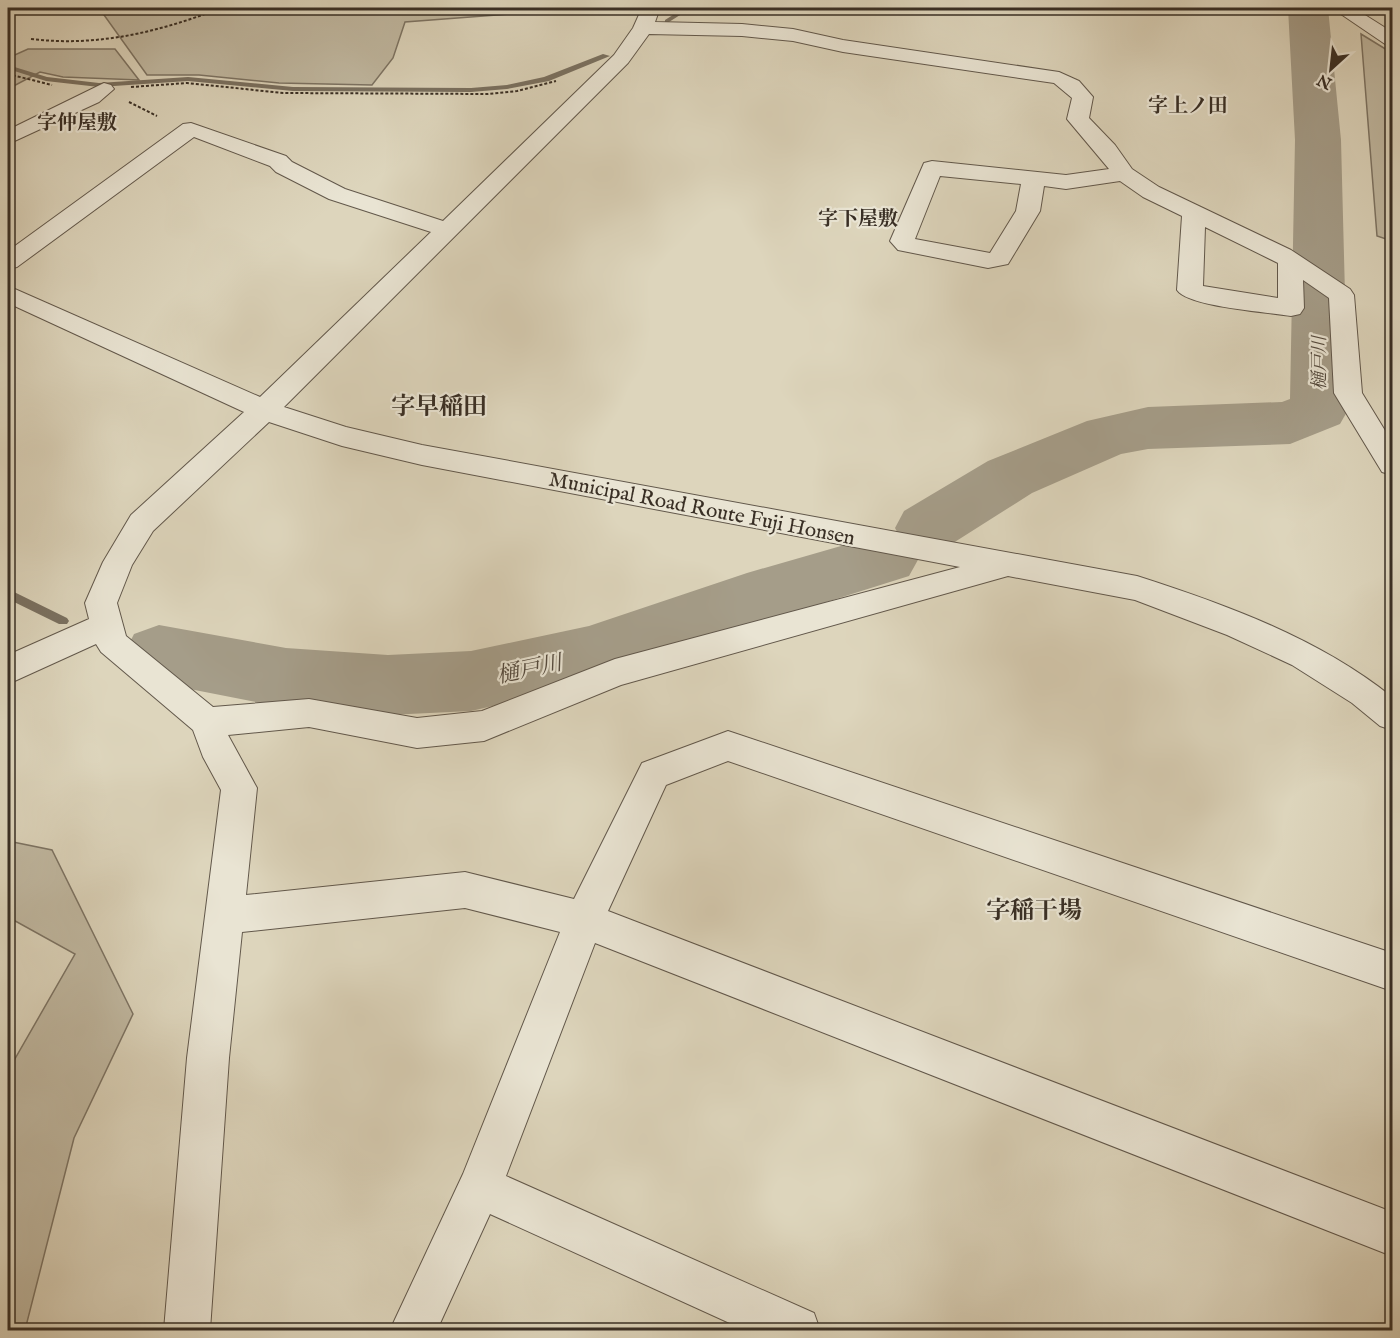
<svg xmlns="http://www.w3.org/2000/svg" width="1400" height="1338" font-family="'IM FELL English','Noto Serif JP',serif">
<rect width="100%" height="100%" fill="#ddd5bc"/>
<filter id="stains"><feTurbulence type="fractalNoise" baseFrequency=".00333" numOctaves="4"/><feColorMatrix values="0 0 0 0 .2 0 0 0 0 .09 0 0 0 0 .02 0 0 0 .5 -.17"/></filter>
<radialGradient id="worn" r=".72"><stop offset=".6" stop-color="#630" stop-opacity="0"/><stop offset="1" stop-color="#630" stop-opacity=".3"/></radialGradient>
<path fill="#c1b9a2" stroke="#7d7464" stroke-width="1.5" d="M99,8H533L523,13L405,22L393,58L372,85L279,83L199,75H147Z
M1361,34L1392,53V241L1377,236Z
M28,49H115L139,80L63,77L40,72L8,89V58Z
M8,841L52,850L133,1014L74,1138L25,1330H8V1071L75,954L8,917Z"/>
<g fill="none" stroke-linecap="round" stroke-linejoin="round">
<path fill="#7a7161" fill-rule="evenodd" d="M684,8H691L669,22H665V20Z
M603,54L610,56L549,81L507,89L471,92L293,91L188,81L99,87L46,81L8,69V65L47,77L99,83L188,77L293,87L471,88L507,85L544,77Z
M8,589L67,618L69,621L67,624H59L8,599Z"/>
<path fill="#a59d89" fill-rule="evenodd" d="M1288,8H1328L1341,140L1348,410L1340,424L1290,444L1148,449L1121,454L1032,493L950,545L927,552L913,548L919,558L909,576L763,622L589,684L471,711L388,715L286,708L159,683L134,674L124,654L134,634L159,625L286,648L388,655L471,651L589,626L747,573L886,533L900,537L895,528L904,511L988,461L1087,421L1148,407L1282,402L1290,399L1295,140Z"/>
<g stroke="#62584b" stroke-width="2">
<path id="minor" d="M642,8H660L655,22L742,24L793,29L843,40L1059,72L1079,81L1093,97L1089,118L1115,145L1132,169L1159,187L1291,250L1350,289L1354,295L1362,393L1392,442V475L1382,472L1334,393L1329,298L1303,280L1304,308L1300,314L1291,316C1269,312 1188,307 1177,290L1182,216L1143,197L1120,181L1066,189L1044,186L1040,211L1008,264L988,268L898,250L890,241L924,163L932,161L1066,175L1109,169L1067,119L1072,98L1054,83L843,52L793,41L742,36L649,34L628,63L284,407L346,427L422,445L1137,576C1227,605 1318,638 1392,697V730L1380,726L1352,703L1292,665L1227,635L1135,600L1008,576L621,685L484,741L417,748L309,727L228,735L257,788L246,895L465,872L574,899L642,763L728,731L1392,953V991L728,761L666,785L608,911L1392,1212V1256L595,943L506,1176L814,1313L820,1330H745L490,1214L437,1330H390L463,1174L560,932L465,908L242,932L229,1058L210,1330H164L187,1058L221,790L203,757L193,730L101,652L96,644L8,684V655L89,619L85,603L103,562L131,515L244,412L8,303V286L260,397L431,232L329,199L276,172L270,166L194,137L17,267L8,269V251L183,124L191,123L286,156L292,162L345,189L443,221L614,55L633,28ZM940,176L1021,184L1016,211L990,253L915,239ZM1205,227L1278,263V298L1203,286ZM269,422L342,446L422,465L960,567L615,659L482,711L417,718L309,699L213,707L126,636L117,603L132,565L153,531Z
M1332,8H1354L1392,32V46L1385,44Z
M104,83L111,85L114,89L99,102L8,144V130Z"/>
</g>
<path stroke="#392f25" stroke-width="2" stroke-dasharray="3 2" stroke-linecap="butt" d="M31,39C98,47 159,32 221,8
M8,74L52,85
M131,87L187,83L283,93L488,94L517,91L556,81
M129,102L157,116"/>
<use href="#minor" fill="#e9e4d3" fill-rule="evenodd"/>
</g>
<g text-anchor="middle" stroke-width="4.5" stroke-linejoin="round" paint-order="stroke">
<g font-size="18" font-style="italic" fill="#544a3e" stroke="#e9e4d3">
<text transform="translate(1319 363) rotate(-90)" y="6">樋戸川</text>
</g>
<g font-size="20" font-weight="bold" fill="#392f25" stroke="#e9e4d3">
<text x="1188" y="112">字上ノ田</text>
<text x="77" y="129">字仲屋敷</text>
<text x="858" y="225">字下屋敷</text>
</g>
<g font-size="21" fill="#392f25" stroke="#e9e4d3">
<text transform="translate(702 508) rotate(11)" y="7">Municipal Road Route Fuji Honsen</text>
</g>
<g font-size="22" font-style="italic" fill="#544a3e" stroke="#e9e4d3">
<text transform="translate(529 668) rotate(-12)" y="8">樋戸川</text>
</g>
<g font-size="24" font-weight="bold" fill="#392f25" stroke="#e9e4d3">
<text x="439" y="414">字早稲田</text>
<text x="1034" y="918">字稲干場</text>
</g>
</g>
<rect width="1400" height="1338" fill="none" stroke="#ddd5bc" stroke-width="30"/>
<rect x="9" y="9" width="1382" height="1320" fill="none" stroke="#392f25" stroke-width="3"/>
<rect x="15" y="15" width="1370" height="1308" fill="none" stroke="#392f25" stroke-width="1.5"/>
<g transform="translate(1331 69) rotate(207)" stroke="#e9e4d3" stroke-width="4.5" paint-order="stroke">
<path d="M0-4.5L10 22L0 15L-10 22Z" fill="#392f25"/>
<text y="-9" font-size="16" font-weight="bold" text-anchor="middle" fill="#392f25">N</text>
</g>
<rect width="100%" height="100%" filter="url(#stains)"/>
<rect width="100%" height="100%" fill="url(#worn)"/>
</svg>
